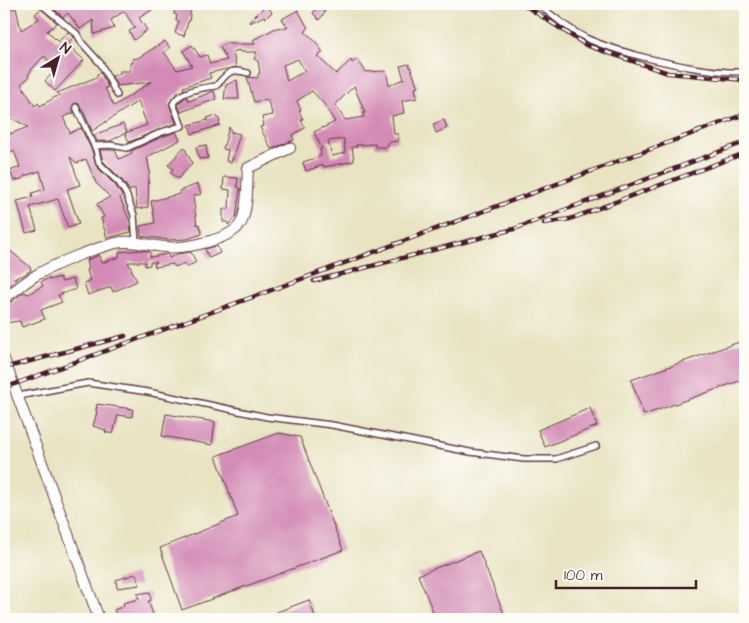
<svg xmlns="http://www.w3.org/2000/svg" width="749" height="623" font-family="'Architects Daughter',sans-serif">
<rect width="100%" height="100%" fill="#fdfcf7"/>
<filter id="ink" filterUnits="userSpaceOnUse"><feTurbulence type="fractalNoise" baseFrequency=".02" numOctaves="2"/><feDisplacementMap in="SourceGraphic" scale="10" xChannelSelector="R" yChannelSelector="G"/><feConvolveMatrix kernelMatrix="1 2 1 2 8 2 1 2 1" color-interpolation-filters="sRGB"/></filter>
<filter id="wash" filterUnits="userSpaceOnUse"><feTurbulence type="fractalNoise" baseFrequency=".0096" numOctaves="4" result="noise"/><feDisplacementMap in="SourceGraphic" scale="20" xChannelSelector="R" yChannelSelector="G"/><feGaussianBlur stdDeviation="1.12" result="paint"/><feColorMatrix in="noise" values="0 0 0 0 0 0 0 0 0 0 0 0 0 0 0 0 0 1.4 0 .05"/><feComposite in="paint" operator="in"/></filter>
<g filter="url(#wash)">
<rect width="100%" height="100%" fill="#e9e3c2"/>
<g id="blocks">
<path fill="#d38bb6" fill-rule="evenodd" d="M48,4H161L139,18L147,30L134,40L129,31L135,28L124,11L111,20L114,28L94,34L93,20L80,29L68,13L63,17Z
M175,5L191,7L189,22H188L184,36L175,33L179,21H176L177,15L174,14Z
M266,5L272,12L266,18L264,16L250,23L249,22Z
M318,7L325,12L319,20L313,13Z
M16,8L21,30L39,19L35,14L41,9L57,23L47,31L58,42L68,32L74,37L67,44L84,60L55,91L45,81L57,68L44,56L32,69L28,75L29,77L21,84L35,106L38,103L40,106L59,95L57,93L97,77V74L101,73L108,87L105,88L114,106L151,82L117,86L112,76L120,74V71H130V63H133L132,59L138,58L165,41L170,48L164,52L177,70L192,66L183,51L192,45L200,57L207,55L210,64L227,60L220,47L229,42L230,44H255L253,40L276,28L288,27L282,19L298,10L308,28L305,32L316,42L323,53L317,56L336,74L351,60L352,63L357,59L366,72L386,71L389,85L404,79L400,66L409,64L418,87L415,88L417,98L402,101L404,113L392,116L394,134H398V141L388,142V147H375V144L356,145L357,147H352L354,161L324,167L323,165L306,171L303,162L321,156L320,149H322L314,132L335,122L324,104L312,91L297,101L301,110L299,111L303,119L301,120L305,128L292,135L294,140L271,149L260,127L264,126L262,117L273,115L267,99L254,102L247,77L258,78V74L260,73L258,61L254,59L257,52H240L239,50L233,52L236,67L209,73L211,78L183,87L184,89L173,97L169,104L176,123L129,142L125,133L147,125L138,101L92,131L83,110L79,104L75,103L72,107L74,113L63,117L70,133L81,128L92,151L96,166L116,186L122,196L120,198L130,221L131,232L107,238L101,218L104,217L97,204L110,197L96,183L86,159L77,163L70,157L80,185L67,189L79,224L68,228L58,199L30,207L37,230L26,233L17,201L33,197L32,193L45,189L40,171L24,176V178L14,181L10,171L20,167L14,151L4,154V144L10,143L7,135L28,127L6,115L4,111V10ZM298,59L305,71L287,81L283,65ZM354,86L365,113H363L364,117L345,120L335,105ZM344,139L345,153L332,156L328,141Z
M237,80L239,99H224L226,85Z
M214,91L216,99L181,112L178,104L183,99L187,97L189,101Z
M216,115L220,121L219,122L220,125L192,134L189,125L208,120L207,118Z
M444,120L447,128L436,133L433,124Z
M123,124L127,132L110,141H97L94,135Z
M229,127L232,133V132L240,134L231,163L226,161L228,150L223,149Z
M176,132L180,140L147,157L150,173H149L148,207L137,209L135,188L130,191L122,180L103,161L100,150H115L119,159L132,153L131,151L164,136Z
M206,145L208,158L199,159L196,147Z
M184,147L192,163L178,179L170,172L173,169L168,165Z
M224,177L238,178L237,187L240,188L236,218L228,225V222H223V209H229L230,190L223,189Z
M198,184L201,194L193,196L197,225L199,224L202,234L187,239L169,240L141,236L140,226L155,223L151,201L180,194L179,191Z
M4,246L30,267L31,270L22,276L14,278L16,281L4,290Z
M217,246L220,253L209,258L205,249Z
M142,250L150,252V257L168,254L169,258L177,254L191,252L196,262L187,267L185,263L175,267L173,264L155,267L154,264L157,262H150V265L145,266V262H128L137,281L113,292L111,287L88,295L84,283L90,280L87,270L89,269L87,260L99,255L101,263L119,257V252Z
M60,277L62,282L73,279L76,289L58,295L62,302L41,310L45,319L22,327L20,321L4,323V305L8,304L24,292L28,294L43,286L41,282L49,278V280Z
M745,340V379L644,415L631,380Z
M97,404L133,409L132,417L118,415L113,434L105,432L106,430L93,426L97,412L96,411Z
M590,408L597,426L545,447L538,430Z
M166,414L215,422L212,445L162,436Z
M279,433L300,437L343,550L182,610L160,548L238,516L216,456Z
M479,551L506,619H436L418,575Z
M136,574L140,585L117,588L116,580Z
M150,592L151,601H148L155,619H118L114,610L124,606L123,603L139,599L137,594Z
M309,600L316,619H280L277,612Z"/>
</g>
</g>
<g filter="url(#ink)">
<use href="#blocks" fill-opacity="0" stroke="#623c42" stroke-width="1"/>
<g fill="none" stroke-linecap="round" stroke-linejoin="round">
<g stroke="#623c42" stroke-width="8">
<path id="service" d="M41,4L77,34L82,43L101,64L117,95
M538,4C553,16 570,31 588,39C606,47 624,52 643,57C676,65 711,73 745,72
M76,107L96,150L99,163L119,183L126,194L134,215L136,243
M94,146L110,145L127,148L162,132L182,126L173,104C179,90 203,88 216,86C229,72 229,68 248,73
M18,396L88,383L148,392L267,417L332,425L470,452L524,459H556L596,446"/>
</g>
<g stroke="#623c42" stroke-width="12">
<path id="minor" d="M4,298C15,291 26,281 38,274C60,262 92,249 116,243C132,239 150,246 165,247C184,249 234,240 242,221C248,205 247,185 248,168L290,148
M4,359L99,619"/>
</g>
<use href="#service" stroke="#fff" stroke-width="5"/>
<use href="#minor" stroke="#fff" stroke-width="10"/>
<g stroke="#4a1f2b" stroke-width="4.5">
<path id="rail" d="M523,4L586,45L668,73L745,80
M544,223L570,219L745,153
M314,281L514,229L745,142
M4,368L125,336
M4,388L288,284L745,114"/>
</g>
<use href="#rail" stroke="#fdfcf7" stroke-width="2.5" stroke-dasharray="8" stroke-linecap="butt"/>
</g>
</g>
<rect width="749" height="623" fill="none" stroke="#fdfcf7" stroke-width="20"/>
<g transform="translate(58 58) rotate(37)" stroke="#fdfcf7" stroke-width="4" paint-order="stroke">
<path d="M0-4L9 19L0 12L-9 19Z" fill="#4a1f2b"/>
<text y="-8" font-size="14" font-weight="bold" text-anchor="middle" fill="#4a1f2b">N</text>
</g>
<path d="M556 580v8h140v-8" fill="none" stroke="#4a1f2b" stroke-width="2.5"/>
<text x="564" y="580" font-size="15" fill="#4a1f2b" stroke="#fdfcf7" stroke-width="4" paint-order="stroke">100 m</text>
</svg>
